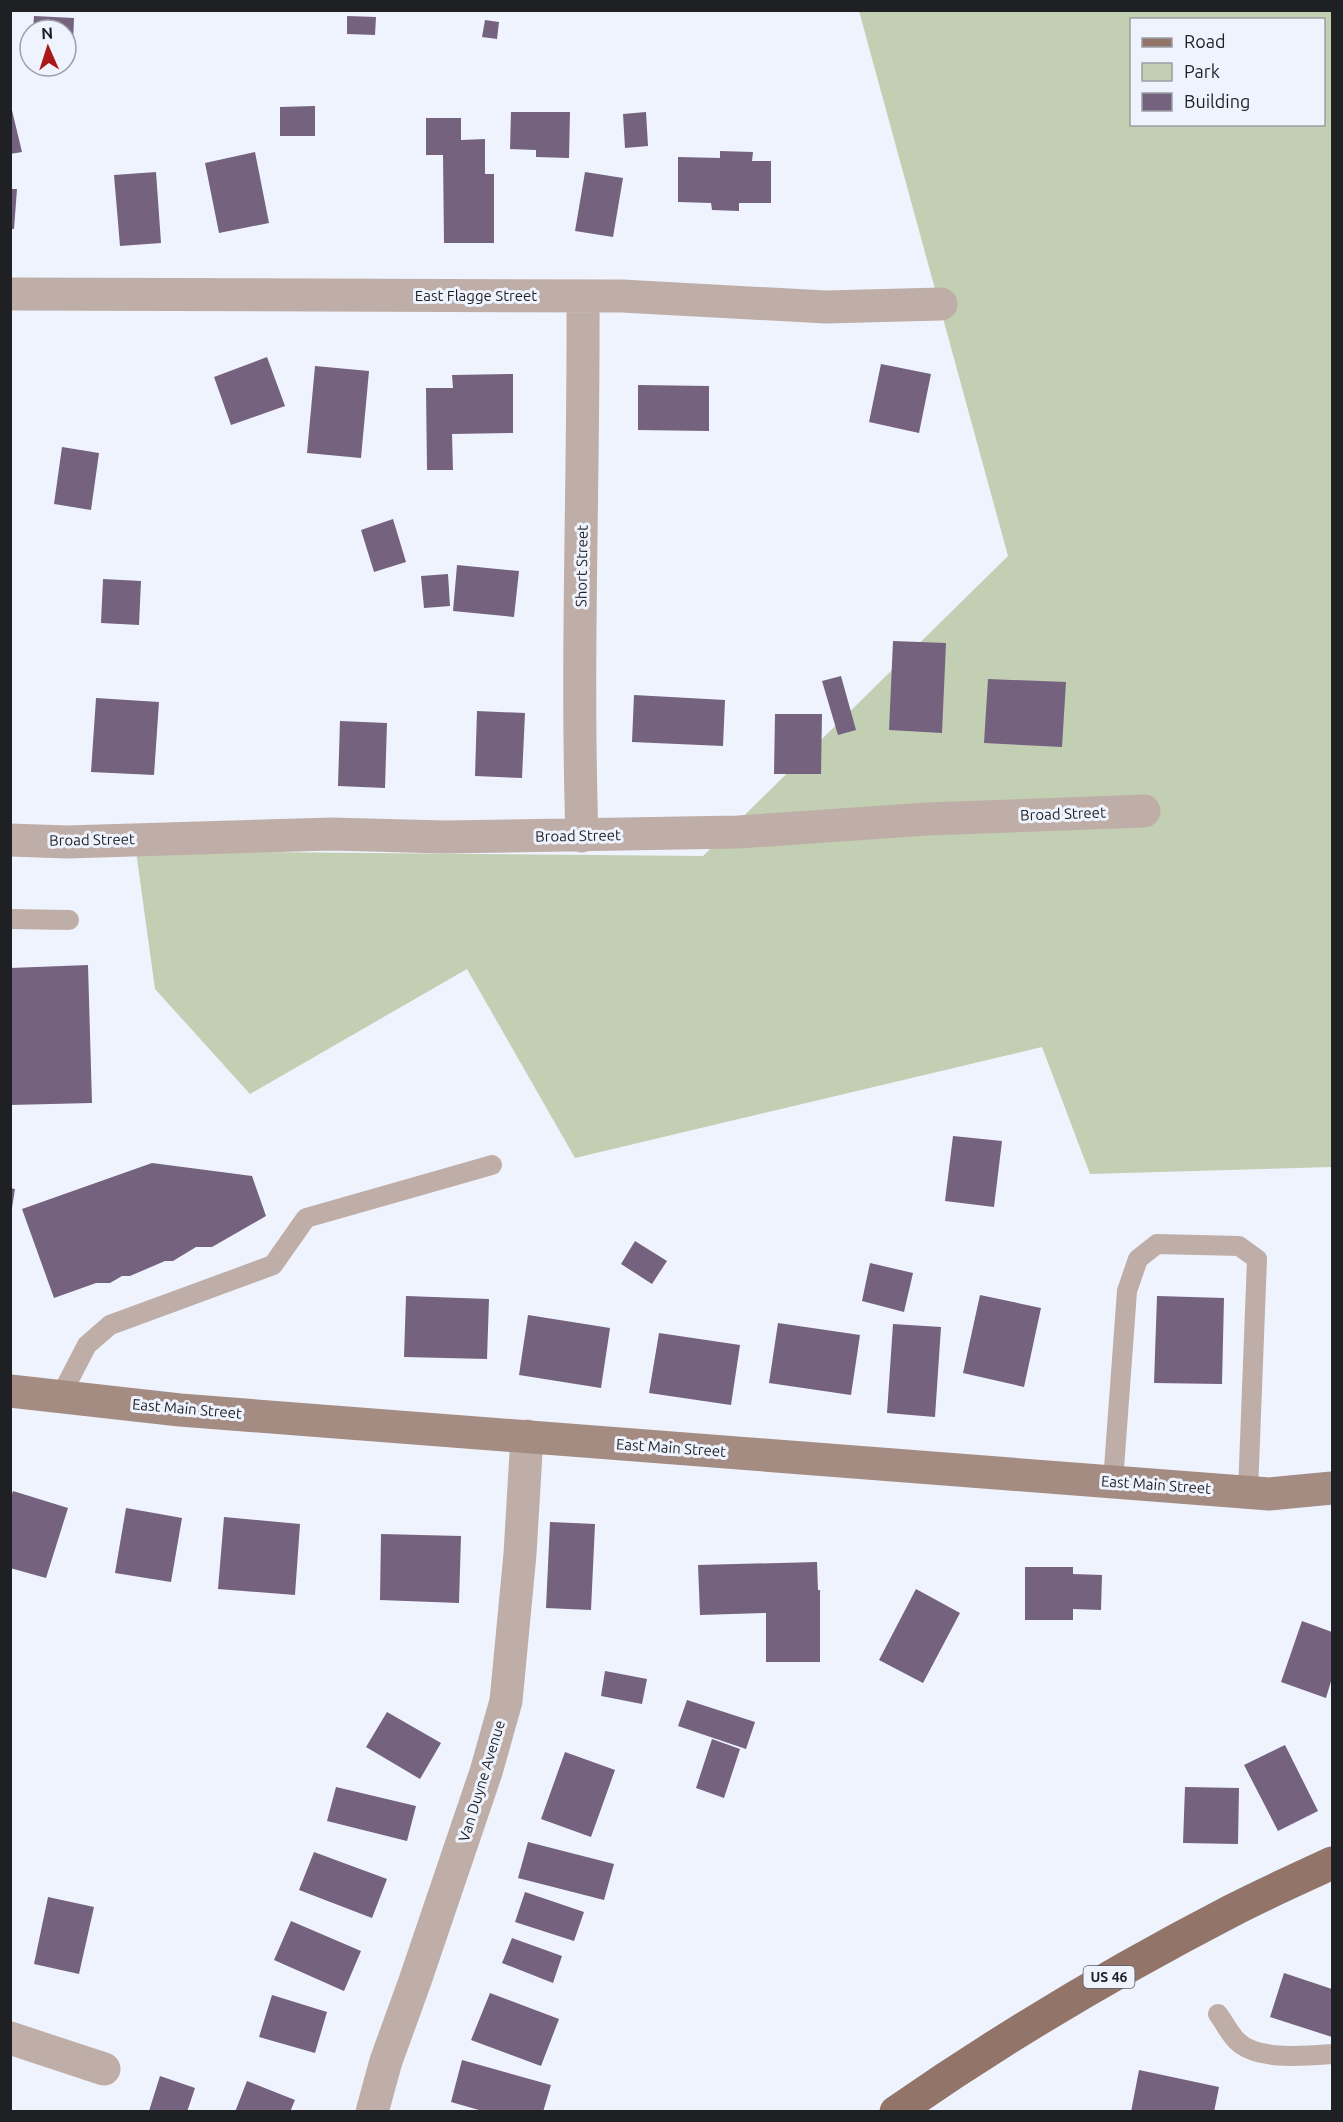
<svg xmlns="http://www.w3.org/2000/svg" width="1343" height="2122" font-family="Ubuntu,sans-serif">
<rect width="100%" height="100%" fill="#eff3fe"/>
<path fill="#c2cfb3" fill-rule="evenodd" d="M859,11H1332V1167L1090,1174L1042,1047L575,1158L467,969L250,1094L155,989L136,851L703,856L1008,556ZM1132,20H1324V124H1132Z"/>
<path fill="#74627f" d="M34,16L74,18L73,43H66V30H33Z
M347,16L376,17L375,35L347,34Z
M485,20L499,22L497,39L482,37Z
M10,102L22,152L10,154Z
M315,106V136H280V107Z
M511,112H570L569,158L536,157V150L510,149Z
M646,112L648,146L625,148L623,114Z
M426,118H461V140L485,139V174H494V243H444L443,155H426Z
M720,151L753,152L752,161H771V203H739V211L712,210L711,203L678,202V157L720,158Z
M255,152L269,223L219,233L205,163Z
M156,172L161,243L120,246L114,175Z
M585,172L623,178L613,237L575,231Z
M10,189H17L14,229H10Z
M267,357L285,406L231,425L214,377Z
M881,364L931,374L919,433L869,422Z
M315,366L369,371L361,458L307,453Z
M513,374V433L452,434L453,470H427L426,388H453L452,375Z
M638,385L709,386V431L638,430Z
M62,447L99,453L91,510L54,504Z
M393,519L406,562L374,572L361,530Z
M457,565L519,571L514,617L453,611Z
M448,574L450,606L424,608L421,576Z
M103,579L141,581L139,625L101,623Z
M893,641L946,643L942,733L889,730Z
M841,676L856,730L838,735L822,681Z
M988,679L1066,682L1062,747L984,743Z
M634,695L725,700L723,746L632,742Z
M96,698L159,702L154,775L91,772Z
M477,711L525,713L522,778L475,776Z
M775,714H822L821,774H774Z
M340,721L387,723L385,788L338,786Z
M88,965L92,1103L10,1105V968Z
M953,1136L1002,1141L994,1207L945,1201Z
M152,1163L252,1176L266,1216L212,1247H196L173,1261H165L130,1276H122L110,1283H96L54,1298L22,1209Z
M10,1188L15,1189L12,1208H10Z
M635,1241L667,1261L652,1284L621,1264Z
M870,1263L913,1273L904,1312L862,1301Z
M980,1295L1041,1308L1024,1387L963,1373Z
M406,1296L489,1299L487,1359L404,1357Z
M1157,1296L1224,1298L1222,1384L1154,1383Z
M528,1315L610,1328L601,1388L519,1375Z
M778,1323L860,1335L851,1395L769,1383Z
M893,1324L941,1327L935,1417L887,1413Z
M659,1333L740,1345L731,1405L649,1393Z
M13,1491L68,1508L46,1578L10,1568V1500Z
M126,1508L182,1518L171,1582L115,1573Z
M224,1517L300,1524L295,1595L218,1589Z
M550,1522L595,1524L591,1610L546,1608Z
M381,1534L461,1536L459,1603L380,1600Z
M817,1562L818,1590H820V1662H766V1613L700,1615L698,1565Z
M1025,1567H1073V1574L1102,1575L1101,1610L1073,1609V1620H1025Z
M916,1589L960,1613L923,1683L879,1660Z
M1302,1621L1332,1632V1678L1326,1698L1281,1682Z
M605,1671L647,1679L642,1704L601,1696Z
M687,1700L755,1722L746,1749L678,1726Z
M387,1712L441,1743L420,1779L366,1747Z
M712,1739L740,1749L724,1798L696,1788Z
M1285,1745L1318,1811L1278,1831L1244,1765Z
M565,1752L615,1770L591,1837L541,1819Z
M336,1787L416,1806L407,1841L327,1821Z
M1185,1787L1239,1788L1238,1844L1183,1843Z
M528,1842L614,1864L604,1900L518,1878Z
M314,1852L387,1879L372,1918L299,1890Z
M525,1892L584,1912L574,1941L515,1922Z
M48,1897L94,1907L79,1974L34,1964Z
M291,1921L361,1951L344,1991L274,1960Z
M512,1938L562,1956L553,1983L502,1963Z
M1284,1973L1332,1989V2037L1270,2017Z
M490,1993L559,2019L541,2066L471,2040Z
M272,1995L327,2012L315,2053L259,2037Z
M462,2060L551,2085L543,2112H486L451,2102Z
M1139,2070L1219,2087L1214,2112H1131Z
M160,2076L195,2088L187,2112L149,2111Z
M247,2081L295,2100L290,2112H235Z"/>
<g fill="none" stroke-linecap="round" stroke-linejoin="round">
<path stroke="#bfaea7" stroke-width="20" d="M10,919L69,920
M60,1397L87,1345L110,1325L273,1265L306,1218L492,1165
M1113,1482L1127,1291L1138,1259L1157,1244L1239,1246L1257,1259L1248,1492
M1218,2014C1224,2022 1229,2033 1237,2041C1257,2061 1306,2056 1332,2054"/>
<path stroke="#bfaea7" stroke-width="33" d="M10,294L622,296L826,307L941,304
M582,836C576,656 584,476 583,296
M10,840L67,842L332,834L444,837L738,832L927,819L1144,811
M10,2038L104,2069
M372,2112L386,2061L415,1981L486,1772L506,1701L520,1554L527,1436"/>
<path stroke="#a58c83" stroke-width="33" d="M10,1391L180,1410L1269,1494L1332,1488"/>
<path stroke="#927468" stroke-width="33" d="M896,2112C1004,2037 1117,1970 1233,1910C1266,1893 1300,1878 1332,1863"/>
</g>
<g text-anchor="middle" stroke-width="6" stroke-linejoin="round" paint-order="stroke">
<rect fill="#eff3fe" stroke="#5d5f65" stroke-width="1.5" x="1083.5" y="1966" width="51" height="22" rx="4.5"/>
<g font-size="14" font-weight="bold" fill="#1f2024">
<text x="1109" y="1982">US 46</text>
</g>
<g font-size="15" fill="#1f2024" stroke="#eff3fe">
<text x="476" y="301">East Flagge Street</text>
<text transform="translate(582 566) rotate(-89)" y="5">Short Street</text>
<text transform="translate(1063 814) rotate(-2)" y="5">Broad Street</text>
<text transform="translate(578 836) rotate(-1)" y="5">Broad Street</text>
<text transform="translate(92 840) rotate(-1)" y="5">Broad Street</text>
<text transform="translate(187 1409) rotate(5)" y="5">East Main Street</text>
<text transform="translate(671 1448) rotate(4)" y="5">East Main Street</text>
<text transform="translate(1156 1485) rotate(4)" y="5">East Main Street</text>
<text transform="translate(482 1781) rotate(-73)" y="5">Van Duyne Avenue</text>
</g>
</g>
<rect width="1343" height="2122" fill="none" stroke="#1f2024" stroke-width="24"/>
<rect x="1130" y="18" width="195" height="108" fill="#eff3fe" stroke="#9c9fa7" stroke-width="1.5"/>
<rect x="1142" y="38" width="30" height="9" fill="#927468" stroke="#9c9fa7" stroke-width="1.5"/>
<text x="1184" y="48" font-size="18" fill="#1f2024">Road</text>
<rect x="1142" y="63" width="30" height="18" fill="#c2cfb3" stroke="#9c9fa7" stroke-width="1.5"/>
<text x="1184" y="78" font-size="18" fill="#1f2024">Park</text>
<rect x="1142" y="93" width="30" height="18" fill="#74627f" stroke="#9c9fa7" stroke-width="1.5"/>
<text x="1184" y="108" font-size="18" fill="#1f2024">Building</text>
<g transform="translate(48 48) rotate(357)"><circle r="28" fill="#eff3fe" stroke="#9c9fa7" stroke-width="1.5"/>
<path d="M0-4.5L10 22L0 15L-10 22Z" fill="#ab181a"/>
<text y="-9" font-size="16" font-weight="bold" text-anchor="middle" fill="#1f2024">N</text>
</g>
</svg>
